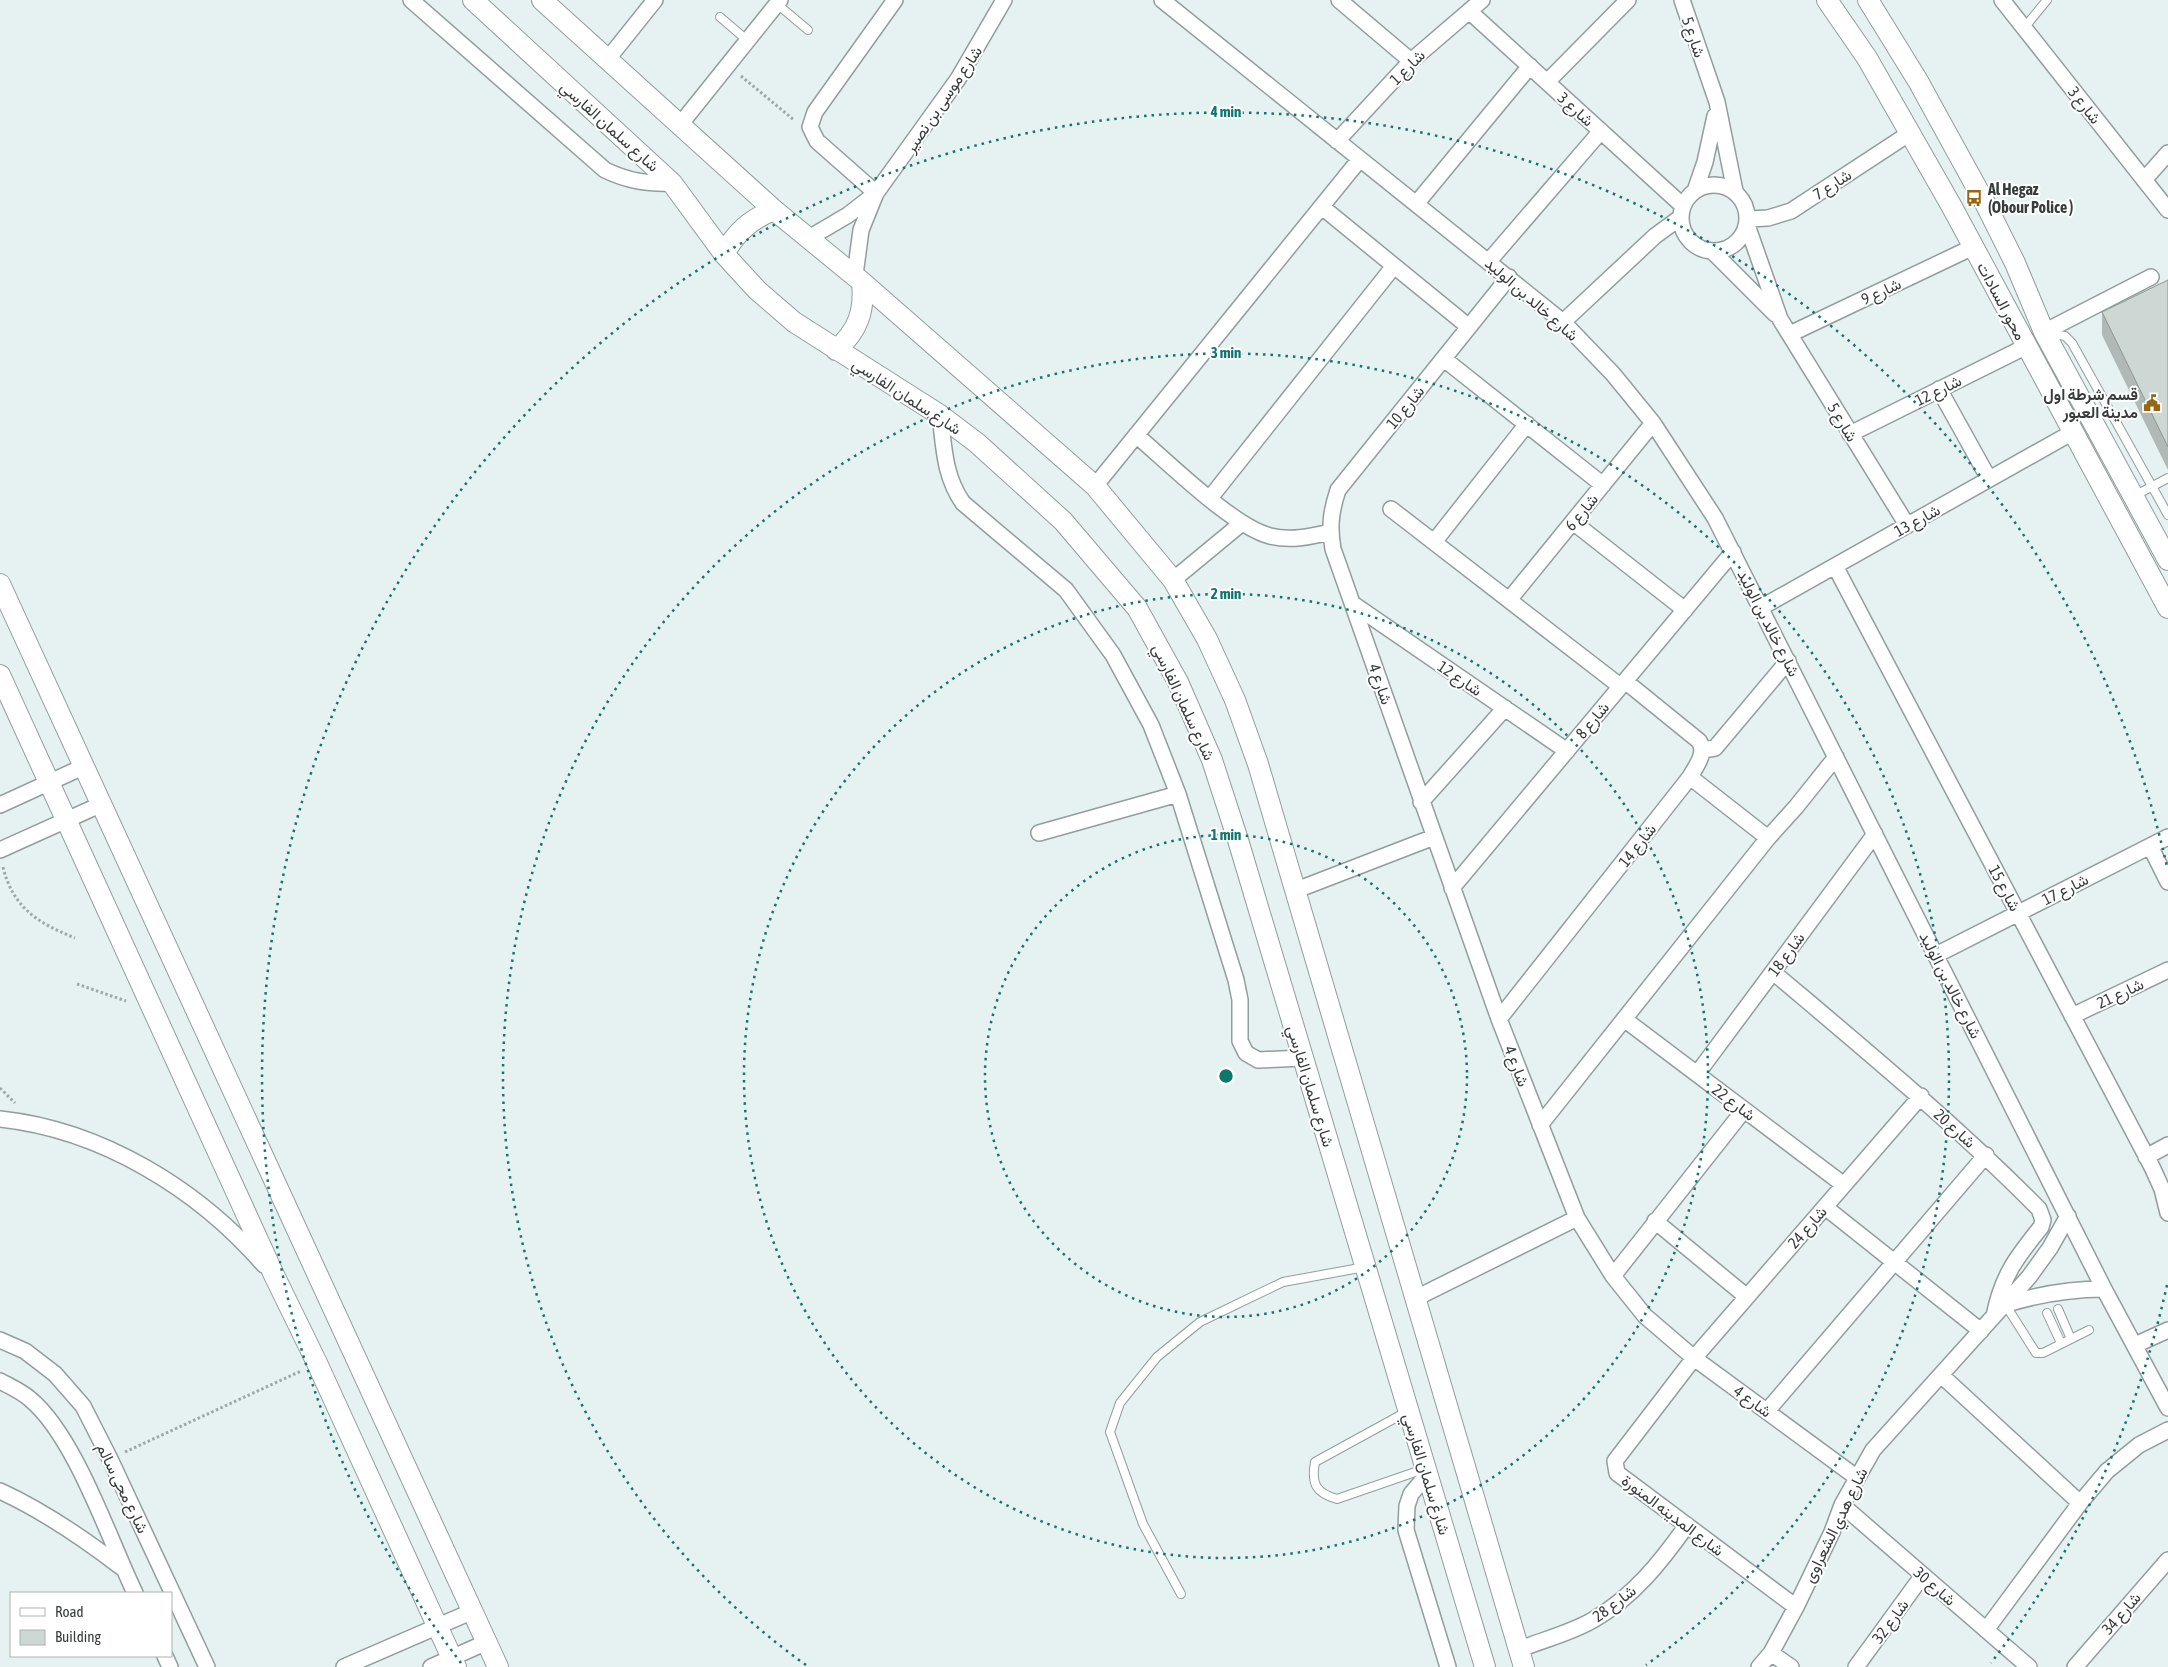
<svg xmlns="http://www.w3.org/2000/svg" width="2168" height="1667" font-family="'Asap Condensed',Vazirmatn,sans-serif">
<rect width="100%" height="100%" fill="#e6f1f1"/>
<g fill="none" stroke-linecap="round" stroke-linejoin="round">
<g stroke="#939d9d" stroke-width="10">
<path id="service" d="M777,4L808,30
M720,17L748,41
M2024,28L2047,0
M2047,333L2065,336L2072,343L2168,515
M2134,496L2168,478
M2005,1304L2036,1353H2043L2089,1330
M2058,1309L2071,1339
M2047,1313L2061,1343
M1408,1411L1315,1462C1311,1484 1316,1493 1337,1499L1424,1469
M1181,1594L1143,1524L1110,1432L1120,1403L1157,1357L1200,1322L1283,1282L1365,1267"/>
</g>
<g stroke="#939d9d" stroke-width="18">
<path id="minor" d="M411,0L605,170C628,181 647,184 672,183
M1162,0L1563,322L1613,374L1653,423L1715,518L2104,1289L2168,1408
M1339,0L1411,61
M1682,0L1717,102L1735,191
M2002,0L2168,210
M1469,11L1683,206
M607,60L655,0
M1547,82L1628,0
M679,126L780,0
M1337,141L1411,61L1482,0
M2144,180L2168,153
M1681 218a33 33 0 1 1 66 0a33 33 0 1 1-66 0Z
M1695,191L1705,162L1715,116
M876,193L817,141L810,127L815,112L895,0
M1416,204L1530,66
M1322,207L1469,327
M1748,219L1768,218L1791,211L1910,133
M1747,225L1780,319L1907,525
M809,238L848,215L875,194
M1712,251L1775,314
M1489,261L1601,131
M855,275L861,230L876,193L958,79L1004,0
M1509,277L1338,490C1331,511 1329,527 1333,549L1499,1019L1577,1218L1613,1276L1645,1316L1694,1358L1856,1477
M1563,322L1655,236L1681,217
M2044,332L2151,277
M1790,334L1973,247
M1444,359L1603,485
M1939,389L1989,479
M940,415C944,447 944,476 963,503L1066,590L1113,655L1151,725L1178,794L1236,980L1240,1000V1041L1246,1053L1258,1060L1303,1058
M1850,434L2027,346
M1136,435C1168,462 1232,526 1270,536C1290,541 1310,537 1330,532
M1095,486L1360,159
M1210,498L1394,266
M1391,509L1620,686
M1573,522L1685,610
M1434,542L1527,424
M1835,566L2152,1167L2162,1189L2168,1213
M1173,580L1242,523
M1509,600L1653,423
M1353,604L1567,751
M1762,607L2073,432
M1703,750L1715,748L1788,661
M1690,777L1768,838
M1421,802L1505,708
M0,805L85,766
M1039,833L1178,794
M2150,846L2168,882
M0,850L102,804
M1452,888L1733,552
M1294,891L1434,837
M1936,955L2168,837
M1773,972C1864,1049 1955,1124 2039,1209L2043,1220L2041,1227C2016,1258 2002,1276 1994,1316
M2072,1016L2168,970
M1499,1019L1690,777C1696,766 1707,753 1699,741L1625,681
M1624,1019L1844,1185
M1697,1074L1875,834
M0,1119C102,1130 198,1189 264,1265
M1540,1125L1768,838L1796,807L1836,757
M2146,1157L2168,1145
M1825,1207L1981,1331
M1655,1221L1747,1297
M1613,1276L1744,1110
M1414,1299L1577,1218
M2007,1304C2040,1294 2070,1289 2104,1289
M0,1340L25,1351L55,1374L83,1406L110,1459L207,1667
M2135,1345L2168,1330
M1941,1375L2080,1503
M0,1381C9,1386 21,1391 30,1399C75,1436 109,1539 135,1593
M1767,1411L1986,1155
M1427,1475L1411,1494L1407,1506L1406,1530L1448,1667
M0,1491C44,1511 83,1538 121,1567
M1842,1505L2029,1667
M1796,1607L1617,1473L1615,1461L1694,1358L1921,1096
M1986,1630L2080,1503L2107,1471L2139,1445L2168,1430
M1518,1650C1542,1640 1571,1633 1593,1620C1633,1597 1661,1562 1687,1525
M1771,1653L1791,1667
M165,1656L170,1667
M344,1667L473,1611
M431,1667L487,1642
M1759,1667L1771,1653L1796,1607L1832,1532L1842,1505L1873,1450L2029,1277L2050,1248L2068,1216
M1856,1667L1923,1575
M2075,1667L2168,1560"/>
</g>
<g stroke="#939d9d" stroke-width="22">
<path id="tertiary" d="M473,0L672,183L724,254L757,290L794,322L940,415L977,443L1063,521L1137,608L1178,682L1212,760L1238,840L1485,1667
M542,0L774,210L862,282L1095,486L1173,580L1207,639L1235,700L1258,764L1524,1667
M1827,0L1867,58L1952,207L2168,608
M1868,0L1918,81L1984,201L2015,263L2044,332L2168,560
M724,254C736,232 751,219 774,210
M836,350C858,331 865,311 862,282
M0,584L498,1667
M0,675L274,1275L317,1363L456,1667"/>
</g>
<path stroke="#9fa7a7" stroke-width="3" stroke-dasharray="2.5 2.5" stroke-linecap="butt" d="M741,76L794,120
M3,867C13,908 38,923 75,938
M77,984L126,1001
M0,1088L15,1103
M125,1452L301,1371"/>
<use href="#service" stroke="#fff" stroke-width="8"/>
<use href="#minor" stroke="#fff" stroke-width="15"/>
<use href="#tertiary" stroke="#fff" stroke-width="20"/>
</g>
<path fill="#b0b9b5" d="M2168,280V470L2102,335V312Z"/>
<path fill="#cdd7d3" stroke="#909694" d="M2168,280V447L2102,312Z"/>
<g fill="none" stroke="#0f766e" stroke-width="2.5" stroke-dasharray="2.5 5">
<circle cx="1226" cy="1076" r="241"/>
<circle cx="1226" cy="1076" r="482"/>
<path d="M806 1665A723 723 0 1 1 1646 1665"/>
<path d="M2167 1285A964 964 0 0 1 1991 1663M461 1663A964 964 0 1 1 2167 867"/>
</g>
<defs>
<g id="bus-bare" transform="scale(1.35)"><path d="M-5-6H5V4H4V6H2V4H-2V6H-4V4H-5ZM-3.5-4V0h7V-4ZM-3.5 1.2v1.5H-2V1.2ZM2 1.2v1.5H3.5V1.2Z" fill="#936713" stroke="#fff" stroke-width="2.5" paint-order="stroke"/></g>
<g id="civic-bare" transform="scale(1.35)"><path d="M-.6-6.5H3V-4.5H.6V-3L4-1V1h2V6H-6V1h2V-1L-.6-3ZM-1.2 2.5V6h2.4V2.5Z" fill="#936713" stroke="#fff" stroke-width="2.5" paint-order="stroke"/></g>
</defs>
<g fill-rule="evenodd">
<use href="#bus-bare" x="1974" y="198"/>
<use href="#civic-bare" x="2152" y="403"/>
</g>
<g text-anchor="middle" stroke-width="4" stroke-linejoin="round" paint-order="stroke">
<g font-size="16" fill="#383c3c" stroke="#fff">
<text transform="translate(1694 37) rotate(71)" y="6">شارع 5</text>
<text transform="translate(1407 67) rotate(-45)" y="6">شارع 1</text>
<text transform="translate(943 99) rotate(-56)" y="6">شارع موسى بن نصير</text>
<text transform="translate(2085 105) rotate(52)" y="6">شارع 3</text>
<text transform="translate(1576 109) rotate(42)" y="6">شارع 3</text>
<text transform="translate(610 126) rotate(42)" y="6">شارع سلمان الفارسي</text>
<text transform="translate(1832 184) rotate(-33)" y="6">شارع 7</text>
<text transform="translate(1881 291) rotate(-25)" y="6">شارع 9</text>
<text transform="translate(1532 299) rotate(41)" y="6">شارع خالد بن الوليد</text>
<text transform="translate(2002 301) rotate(62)" y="6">محور السادات</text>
<text transform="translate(1938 390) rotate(-26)" y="6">شارع 12</text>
<text transform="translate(907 396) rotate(33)" y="6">شارع سلمان الفارسي</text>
<text transform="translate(1405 407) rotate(-51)" y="6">شارع 10</text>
<text transform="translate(1843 422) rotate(59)" y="6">شارع 5</text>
<text transform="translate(1581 512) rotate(-51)" y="6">شارع 6</text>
<text transform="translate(1917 520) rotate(-29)" y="6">شارع 13</text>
<text transform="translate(1769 623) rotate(63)" y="6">شارع خالد بن الوليد</text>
<text transform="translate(1460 678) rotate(34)" y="6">شارع 12</text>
<text transform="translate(1381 684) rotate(71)" y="6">شارع 4</text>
<text transform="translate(1184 702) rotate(65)" y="6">شارع سلمان الفارسي</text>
<text transform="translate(1592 720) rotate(-50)" y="6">شارع 8</text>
<text transform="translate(1637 845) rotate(-52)" y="6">شارع 14</text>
<text transform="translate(2005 888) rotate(62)" y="6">شارع 15</text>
<text transform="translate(2065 889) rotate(-27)" y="6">شارع 17</text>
<text transform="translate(1786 954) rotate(-54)" y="6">شارع 18</text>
<text transform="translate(1951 985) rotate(63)" y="6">شارع خالد بن الوليد</text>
<text transform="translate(2120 993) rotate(-25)" y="6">شارع 21</text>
<text transform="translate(1517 1066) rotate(69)" y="6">شارع 4</text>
<text transform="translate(1311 1086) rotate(73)" y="6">شارع سلمان الفارسي</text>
<text transform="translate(1734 1102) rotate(37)" y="6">شارع 22</text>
<text transform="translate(1955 1128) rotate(42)" y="6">شارع 20</text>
<text transform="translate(1807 1227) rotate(-49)" y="6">شارع 24</text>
<text transform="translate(1753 1401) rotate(36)" y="6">شارع 4</text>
<text transform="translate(1427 1474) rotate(73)" y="6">شارع سلمان الفارسي</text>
<text transform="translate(123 1488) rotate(64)" y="6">شارع محى سالم</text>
<text transform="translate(1673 1515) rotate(37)" y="6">شارع المدينه المنورة</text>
<text transform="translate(1835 1525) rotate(-64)" y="6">شارع هدي الشعراوى</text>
<text transform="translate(1935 1586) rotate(41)" y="6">شارع 30</text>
<text transform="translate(1614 1603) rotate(-37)" y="6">شارع 28</text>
<text transform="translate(2121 1613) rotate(-49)" y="6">شارع 34</text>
<text transform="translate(1890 1621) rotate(-54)" y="6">شارع 32</text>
</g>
<g font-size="16" font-weight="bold" fill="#383c3c" stroke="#fff" text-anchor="start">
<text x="1988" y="195">Al Hegaz<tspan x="1988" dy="18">(Obour Police )</tspan></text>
<text x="2138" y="400" text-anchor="end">قسم شرطة اول<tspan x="2138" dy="18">مدينة العبور</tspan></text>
</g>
</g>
<circle cx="1226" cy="1076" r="8" fill="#0f766e" stroke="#fff" stroke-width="2.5"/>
<g font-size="15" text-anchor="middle" font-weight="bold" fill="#0f766e" stroke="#fff" stroke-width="4" stroke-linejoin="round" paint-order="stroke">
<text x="1226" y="117">4 min</text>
<text x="1226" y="358">3 min</text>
<text x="1226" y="599">2 min</text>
<text x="1226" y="840">1 min</text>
</g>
<rect x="10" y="1592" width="162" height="65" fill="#ffffff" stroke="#afb1b1"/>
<rect x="20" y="1608" width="25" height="8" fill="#ffffff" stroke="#afb1b1"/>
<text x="55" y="1617" font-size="15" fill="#383c3c">Road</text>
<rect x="20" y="1630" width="25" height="15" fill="#cdd7d3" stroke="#afb1b1"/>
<text x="55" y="1642" font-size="15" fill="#383c3c">Building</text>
</svg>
